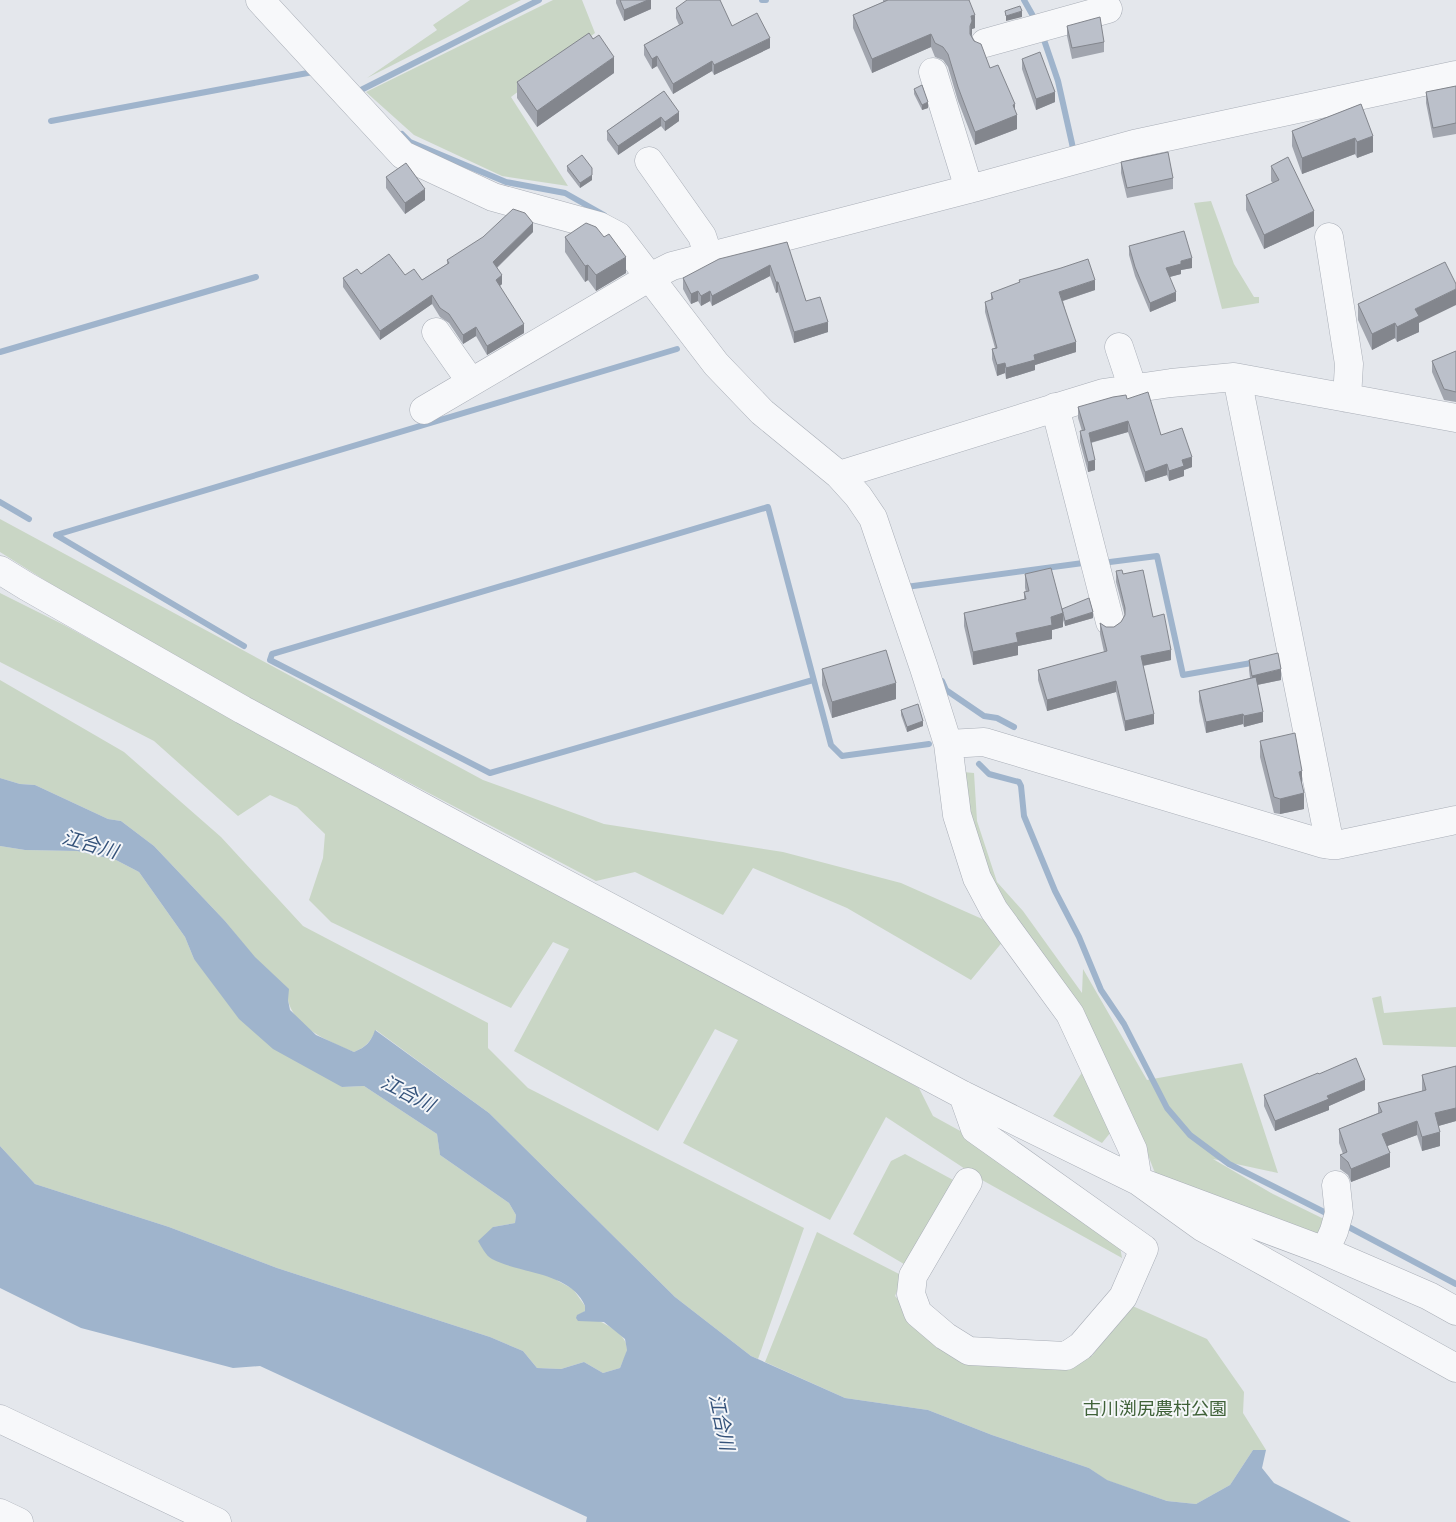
<svg xmlns="http://www.w3.org/2000/svg" width="1456" height="1522" font-family="Commissioner,'Noto Sans JP',sans-serif">
<rect width="100%" height="100%" fill="#e4e7ec"/>
<path fill="#c9d6c5" d="M470,0H521L367,78L437,30L433,25Z
M553,0H582L595,33L511,97L568,186L502,176L414,135L366,92Z
M1211,201L1234,264L1254,297H1259V303L1222,309L1194,203Z
M0,519L483,780L604,824L783,852L901,883L989,922L1004,940L971,980L847,908L753,868L723,915L635,872L596,881L151,647L0,552Z
M0,593L64,625L365,792L687,960L919,1088L933,1116L973,1138L1119,1241L1122,1258L982,1180L886,1117L830,1220L683,1143L738,1040L715,1029L658,1131L514,1051L569,949L553,942L511,1008L331,922L309,900L323,858L325,834L297,807L270,795L238,816L154,741L0,662Z
M0,680L124,752L221,837L303,926L488,1023V1048L528,1088L804,1228L758,1359L751,1356L675,1297L489,1113L376,1030C370,1042 366,1047 354,1052C330,1042 294,1028 288,1000L225,921L154,846L121,821L108,819L35,785L20,784L0,778Z
M963,772L974,773L977,821L997,882L1023,911L1082,993L1083,969L1147,1080L1242,1063L1278,1173L1213,1159L1273,1194L1330,1222L1323,1239L1155,1173L1132,1114L1078,1014L991,893L969,822Z
M0,846L25,850L77,851L116,860L139,872L185,937L194,959L342,1087L364,1086L437,1134L440,1155L509,1203L516,1215L515,1223L493,1227L558,1281L573,1289L585,1306V1311L581,1314C595,1319 627,1330 627,1349C627,1354 622,1362 620,1368L603,1373L584,1362L561,1369L537,1368L523,1351L490,1337L277,1268L169,1227L35,1184L0,1146Z
M1381,996L1384,1013L1456,1007V1047L1383,1045L1372,998Z
M1083,1071L1115,1127L1102,1143L1053,1116Z
M905,1154L955,1181L909,1267L853,1234L891,1161Z
M817,1232L903,1276L895,1296L946,1350L1060,1364L1092,1356L1128,1304L1207,1339L1244,1392L1243,1413L1266,1450H1253L1230,1485L1196,1504L1167,1501L1106,1480L1089,1468L992,1435L928,1410L845,1398L765,1362Z"/>
<path fill="#9fb4cc" d="M0,778L20,784L35,785L108,819L121,821L154,846L225,921L255,957L289,989L288,1000L290,1010L316,1035L354,1052C366,1047 371,1042 375,1030L489,1113L675,1297L751,1356L845,1398L928,1410L992,1435L1089,1468L1107,1480L1167,1501L1196,1504L1230,1485L1253,1450H1266L1262,1468L1274,1483L1351,1522H586L587,1517L260,1366L233,1368L81,1328L0,1288V1146L35,1184L169,1227L277,1268L490,1337L523,1351L537,1368L561,1369L584,1362L603,1373L620,1368L627,1350L625,1339L604,1322L578,1321L576,1318L577,1315L585,1311V1306C571,1272 520,1274 492,1259C486,1256 481,1246 478,1241L493,1227L515,1223L516,1215L509,1203L440,1155L437,1134L364,1086L342,1087L273,1049L239,1019L194,959L185,937L139,872L116,860L77,851L25,850L0,846Z"/>
<g fill="none" stroke-linecap="round" stroke-linejoin="round">
<path stroke="#9fb4cc" stroke-width="6" d="M762,0H766
M1024,0L1037,23
M1042,34L1058,81L1073,148
M359,91L539,0
M51,121L313,72
M402,134L410,142L506,182L565,193L604,215
M0,352L256,277
M0,502L29,519
M56,535L677,349
M56,535L244,646
M1102,563L1157,556L1183,675L1257,662
M906,587L1083,563
M813,680L490,773L270,660L272,654L768,507L831,745L842,756L929,744
M942,681L946,690L984,716L997,718L1014,727
M979,764L989,774L1019,782L1021,786L1024,816L1055,891L1079,937L1101,990L1124,1024L1167,1108L1190,1135L1229,1164L1330,1215
M1343,1224L1456,1284"/>
<g stroke="#a9aeb7" stroke-width="29">
<path id="minor" d="M260,0L403,155L493,197L599,226L618,236L716,364L762,412L839,475L858,496L873,518L924,668L948,744L957,815L977,878L994,910L1070,1014L1133,1150L1138,1181L1202,1227L1456,1368
M985,43L1108,9
M933,72L969,189
M649,161L702,236L709,257
M1329,237L1349,364L1347,398
M436,332L471,382
M1119,347L1133,389
M1237,378L1330,845
M1055,407L1110,622
M424,410L650,277L672,266L977,187L1134,144L1456,75
M839,475L1103,393L1171,383L1234,377L1456,418
M0,570L26,586L243,710L472,834L963,1095L1138,1181L1325,1251L1429,1296L1456,1311
M948,744L984,742L1324,844L1337,845L1456,820
M963,1095L975,1129L1144,1249L1123,1297L1081,1346L1066,1356L969,1351L945,1336L918,1313L911,1294L913,1276L968,1182
M1325,1251L1334,1231L1339,1213L1336,1185
M0,1419L217,1522
M0,1513L19,1522"/>
</g>
<use href="#minor" stroke="#f7f8fa" stroke-width="28"/>
</g>
<path fill="#a1a5ae" d="M616,0H651V9L624,21L616,3Z
M883,0H969L975,28L972,29V36L1015,111L1017,129L975,145L958,101L948,67L943,60L935,57L931,47L872,73L853,28V15L883,2Z
M676,8L732,26L770,48L714,75L712,71L673,94L657,66L652,69L644,55V45L679,25L676,18Z
M1067,26L1104,42V52L1072,59L1067,36Z
M1022,59L1055,102L1036,110L1022,69Z
M614,73L537,127L517,98V82Z
M1456,86V134L1433,138L1426,103V92Z
M914,89L928,108L922,110L914,94Z
M664,91L679,121L665,131L661,126L618,155L607,140V131Z
M1361,104L1373,152L1357,158L1355,154L1302,174L1292,146V131Z
M1121,162L1173,178V189L1127,198L1121,173Z
M567,166L592,180L580,188L567,171Z
M1271,166L1314,226L1264,249L1246,210V195L1273,183L1271,181Z
M386,177L425,200L405,214L386,188Z
M533,232L497,268L502,284L500,286L524,333L487,355L476,336L463,344L449,323L440,317L432,304L380,340L343,287V278L361,274L405,275L422,280L447,264V260Z
M565,237L626,273L596,291L588,280L585,282L565,252Z
M787,242L806,301L828,332L794,343L778,292L776,293L770,276L712,306L710,301L701,306L698,301L691,304L683,289V278Z
M1129,246L1192,268L1181,270V274L1169,277L1176,301L1150,312L1135,276L1129,255Z
M1019,280L1095,290L1063,301L1076,352L1035,365V370L1006,379L1005,373L997,376L992,359V349L995,348L985,312V302L991,300V293L1019,283Z
M1358,304L1419,323V332L1397,342L1395,338L1372,350L1358,320Z
M1456,351V402L1444,400L1432,372V361Z
M1127,399L1192,467L1184,470V476L1169,481L1167,475L1145,482L1128,432L1091,443L1095,470L1088,472L1080,442V431H1082L1078,418V407Z
M1116,571L1123,574L1153,617L1171,660L1143,666L1154,724L1125,731L1116,692L1047,711L1038,680V670L1104,652L1100,634V623L1106,627H1114L1121,622L1125,616L1116,582Z
M1025,574L1062,609L1093,618L1065,626L1063,620V627L1052,630V639L1018,646V655L973,665L964,626V613L1024,599V592H1026L1025,588Z
M1249,660L1281,680L1257,685L1263,722L1244,727L1243,724L1206,733L1199,701V691L1250,678L1249,670Z
M822,669L896,699L832,718L822,685Z
M901,710L923,726L907,732L901,715Z
M1260,741L1302,786L1304,809L1280,814L1274,813L1260,757Z
M1456,1066V1121L1438,1126L1440,1146L1422,1151L1417,1135L1387,1146L1390,1167L1351,1182L1348,1175L1340,1169V1155L1343,1154L1339,1143V1129L1378,1113V1103L1422,1091V1075Z
M1319,1074L1365,1090L1329,1106V1110L1275,1131L1264,1106V1095Z"/>
<path fill="#83868d" d="M648,0H651V9L624,21V10Z
M1022,11V17L1006,21V16Z
M975,15V28L972,29V34L970,40L971,16Z
M931,34V47L872,73V59Z
M770,38V48L714,75V65Z
M657,56V66L652,69V59Z
M614,57V73L537,127V111Z
M712,61V71L673,94V84Z
M1055,92V102L1036,110V99Z
M928,102V108L922,110V105Z
M1015,104V116L1017,115V129L975,145V132L1013,105Z
M679,112V121L665,131V122Z
M661,117V126L618,155V146Z
M1373,136V152L1357,158V142Z
M1355,138V154L1302,174V158Z
M592,175V180L580,188V183Z
M425,189V200L405,214V203Z
M1314,211V226L1264,249V235Z
M533,223V232L493,271V262Z
M626,257V273L596,291V275Z
M1192,258V268L1181,270V274L1166,278V268L1181,261Z
M588,265V280L585,282V266Z
M770,265V276L712,306V296Z
M502,275V284L496,289V280Z
M1095,280V290L1059,302V292Z
M776,282H778V292L776,293Z
M1456,289V305L1419,323V332L1397,342V327L1415,309Z
M698,291V301L691,304V294Z
M710,291V301L701,306V296Z
M1176,292V301L1150,312V303Z
M432,295V304L380,340V331Z
M828,322V332L794,343V332Z
M1395,323V338L1372,350V334Z
M524,324V333L487,355V346Z
M476,327V336L463,344V335Z
M1076,342V352L1035,365V370L1006,379V368L1034,355Z
M1005,363V373L997,376V365Z
M1128,421V432L1089,443V433Z
M1192,457V467L1184,470V476L1169,481V471L1182,460Z
M1095,460V470L1088,472V462Z
M1167,464V475L1145,482V472Z
M1093,612V618L1065,626V621Z
M1063,613V627L1052,630V639L1018,646V655L973,665V652L1051,617Z
M1171,650V660L1141,666V656Z
M1281,669V680L1252,686V676Z
M1116,681V692L1047,711V700Z
M896,683V699L832,718V702Z
M1263,712V722L1244,727V716Z
M1154,714V724L1125,731V721Z
M1243,714V724L1206,733V722Z
M923,721V726L907,732V727Z
M1302,771V786L1299,772Z
M1304,793V809L1280,814V799Z
M1365,1080V1090L1329,1106V1110L1275,1131V1121L1327,1096Z
M1456,1108V1121L1435,1127V1113Z
M1417,1121V1135L1382,1148V1134Z
M1440,1132V1146L1422,1151V1137Z
M1390,1153V1167L1351,1182V1169Z"/>
<path fill="#bbc0ca" stroke="#83868d" d="M620,0H648L624,10Z
M687,0H720L732,26L757,13L770,38L714,65L712,61L673,84L657,56L652,59L644,45L683,23L676,8Z
M888,0H969L975,15L971,16L972,21L970,26V34L974,41L981,44L990,68L998,65L1015,104L1013,105L1017,115L975,132L958,87L948,54L943,47L935,43L931,34L872,59L853,15Z
M1020,6L1022,11L1006,16L1005,11Z
M1100,17L1104,42L1072,48L1067,26Z
M589,33L593,39L599,35L614,57L537,111L517,82Z
M1040,52L1055,92L1036,99L1022,59Z
M922,85L928,102L922,105L914,89Z
M1456,86V123L1433,128L1426,92Z
M664,91L679,112L665,122L661,117L618,146L607,131Z
M1361,104L1373,136L1357,142L1355,138L1302,158L1292,131Z
M1168,152L1173,178L1127,188L1121,162Z
M582,155L592,168V175L580,183L567,166Z
M1288,157L1314,211L1264,235L1246,195L1279,180L1271,166Z
M406,163L425,189L405,203L386,177Z
M513,209L525,213L533,223L493,262L502,275L496,280L524,324L487,346L476,327L463,335L449,314L440,308L432,295L380,331L343,278L357,269L361,274L389,254L405,275L414,269L422,280L449,263L447,260L483,237Z
M586,223L596,227L604,237L609,234L626,257L596,275L588,265L585,266L565,237Z
M1184,231L1192,258L1181,261V264L1166,268L1176,292L1150,303L1135,267L1129,246Z
M787,242L806,301L820,297L828,322L794,332L778,282H776L770,265L712,296L710,291L701,296L698,291L691,294L683,278L719,259Z
M1088,259L1095,280L1059,292L1076,342L1034,355L1035,360L1006,368L1005,363L997,365L992,349L997,348L985,302L993,299L991,293L1020,282L1019,280L1061,268Z
M1445,262L1456,284V289L1415,309L1419,316L1397,327L1395,323L1372,334L1358,304Z
M1456,351V392L1444,389L1432,361Z
M1148,392L1161,435L1182,428L1192,457L1182,460L1184,466L1169,471L1167,464L1145,472L1128,421L1089,433L1095,460L1088,462L1080,431L1085,430L1078,407L1113,397L1126,395L1127,399Z
M1051,568L1063,613L1051,617L1052,625L1016,633L1018,642L973,652L964,613L1026,599L1024,592L1029,591L1025,574Z
M1122,570L1123,574L1143,570L1153,617L1164,614L1171,650L1141,656L1154,714L1125,721L1116,681L1047,700L1038,670L1107,651L1100,623L1106,627H1114L1121,622L1125,615V608L1116,571Z
M1089,598L1093,612L1065,621L1062,609Z
M886,650L896,683L832,702L822,669Z
M1278,653L1281,669L1252,676L1249,660Z
M1256,677L1263,712L1244,716L1243,714L1206,722L1199,691Z
M918,704L923,721L907,727L901,710Z
M1295,733L1302,771L1299,772L1304,793L1280,799L1274,797L1260,741Z
M1356,1058L1365,1080L1327,1096L1329,1099L1275,1121L1264,1095L1318,1073L1319,1074Z
M1456,1066V1108L1435,1113L1440,1132L1422,1137L1417,1121L1382,1134L1390,1153L1351,1169L1348,1162L1340,1155L1347,1152L1339,1129L1382,1112L1378,1103L1426,1090L1422,1075Z"/>
<g text-anchor="middle" stroke-width="4" stroke-linejoin="round" paint-order="stroke">
<g font-size="18" fill="#3f6138" stroke="#f4f6f9">
<text x="1155" y="1415">古川渕尻農村公園</text>
</g>
<g font-size="19" font-style="italic" fill="#34527a" stroke="#f4f6f9">
<text transform="translate(90 844) rotate(16)" y="7">江合川</text>
<text transform="translate(408 1093) rotate(27)" y="7">江合川</text>
<text transform="translate(722 1422) rotate(78)" y="7">江合川</text>
</g>
</g>
</svg>
